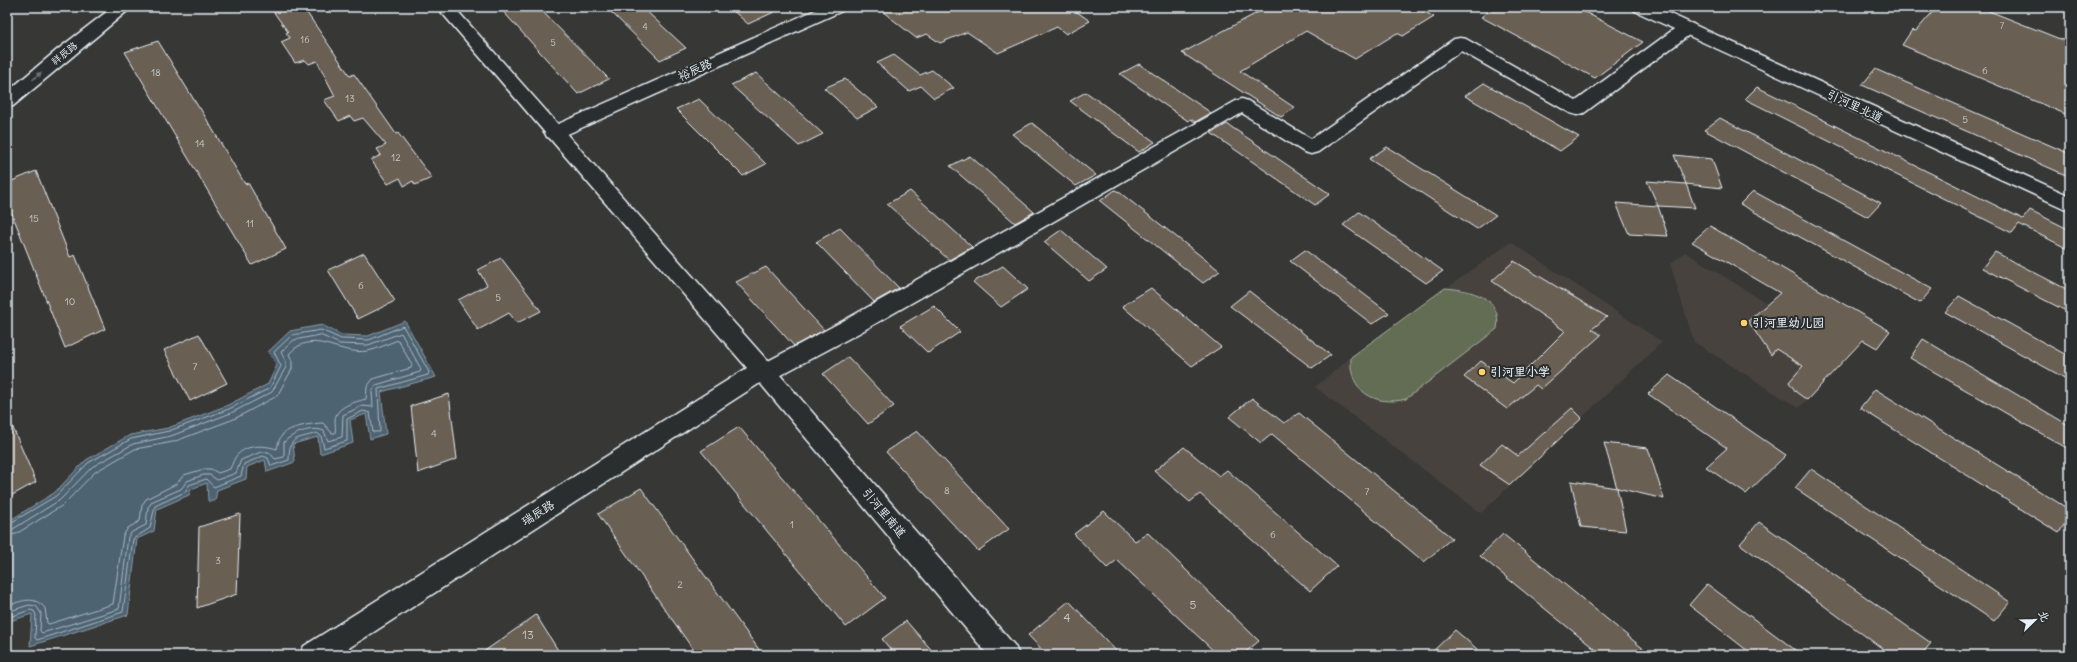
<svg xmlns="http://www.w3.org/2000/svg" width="2077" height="662" font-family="Delius,'LXGW WenKai TC',sans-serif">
<rect width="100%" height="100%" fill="#373735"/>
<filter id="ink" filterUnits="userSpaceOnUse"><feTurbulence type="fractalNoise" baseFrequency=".025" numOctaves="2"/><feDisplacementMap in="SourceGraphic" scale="8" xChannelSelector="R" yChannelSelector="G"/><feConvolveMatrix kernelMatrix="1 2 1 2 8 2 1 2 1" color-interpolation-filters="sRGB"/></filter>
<g filter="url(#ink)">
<path fill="#47433e" d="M1511,242L1662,342L1481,513L1315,387L1351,357Z
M1685,252L1768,304L1851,353L1799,408L1694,342L1670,264Z"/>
<path fill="#636d53" stroke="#a6afa6" d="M1445,288C1471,290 1503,297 1497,329L1406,399C1375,407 1348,391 1351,357Z"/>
<path fill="#4e6472" stroke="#8c9ca8" d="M405,321L436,377L381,392L386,434L370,439L366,414L350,420L353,443L320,454L318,437L293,444L295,462L267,472L265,460L247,467L246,479L217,490L215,501H208L207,483L191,489L189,495L157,509L154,531L137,539L128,615L30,646L32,614L7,622V522L54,493L86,460L130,435L168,428L228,405L268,384L277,365L268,352L290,331L322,325L342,335L368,336Z"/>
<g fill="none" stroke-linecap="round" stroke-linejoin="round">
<path stroke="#aab9c2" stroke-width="1" d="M7,525L56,496L88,463L131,439L169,431L229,409L270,388L281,366L274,352L292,335L321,330L341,339L369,340L403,326L429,372L428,375L378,389L380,432H373L370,413L363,411L347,419V441L324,448L321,436L317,433C296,440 289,435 289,460L271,466L268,458L263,456L244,464L241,476L214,487L206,479L189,485L185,492L155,506L150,528L133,539L123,612L37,640L35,638L36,615L34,611L30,610L7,618
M7,530L13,529L60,500L92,467L133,444L171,436L231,413L272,392L286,367V362L281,352L294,340L320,335L340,344L368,345L401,333L421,369L420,372L376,385L372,391L373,407L362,406L343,415L342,437L328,441L324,431C312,426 293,433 284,442V457L275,459L269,452H261L241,460L236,473L217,480L210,475H203L187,481L181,489L153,501L148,507L146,525L132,532L128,537L119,609L42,633L40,631L41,613L36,606L29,605L7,612
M7,536L16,534L63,505L95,472L135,449L173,442L234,419L277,396L292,369V361L289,354C313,327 338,356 368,351C378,349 389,343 398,340L412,365L411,368L373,379L367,387L366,399C355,402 336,406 335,420C335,425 336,428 335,433H332L323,423C314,423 289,427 283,434C279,439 278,443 277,449C264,445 248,444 237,455C234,458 232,465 230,469L218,473L211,469H204L184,475L176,484L146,499L142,505L140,521L128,528L123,536L113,604L49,624L47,623L45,608C34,595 21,601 7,606"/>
</g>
<path fill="#6b5f52" stroke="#e8f1f8" d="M270,7H303L350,76L354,74L396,134L398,133L432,178L415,185L413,181L404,186L400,178L388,184L371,160L381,155L377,149L386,145L363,118L354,121L350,116L339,121L324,100L335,96L317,61L309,64L305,60L295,63L281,42L290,38L286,33L288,32Z
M499,7H538L609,79L578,94Z
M606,7H642L686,48L660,60Z
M729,7H785L748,24Z
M877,7H1070L1090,21L1066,34L1057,27L998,53L967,32L940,43L927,34L916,38Z
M1268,7H1416L1434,17L1403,36L1397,33L1355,59L1306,31L1240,71L1295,108L1281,117L1182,53Z
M1494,7H1575L1643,42L1595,78L1481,17Z
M1937,7H1979L2070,43V116L1902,45L1912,30L1916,31Z
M158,41L199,108H200L245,184L248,183L286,249L252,265L125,52Z
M894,55L920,75L932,70L954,88L934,98L921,86L909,91L877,63Z
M1139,64L1207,110L1211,113L1195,122L1191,119L1188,121L1120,74Z
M1875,69L2070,154V177L1862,85Z
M756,73L823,134L799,146L731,85Z
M845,79L878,107L857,118L824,88Z
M1484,83L1579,137L1560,151L1465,96Z
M1757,87L2023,219L2030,210L2070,230V250L2019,224L2012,233L1745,99Z
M1086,92L1155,142L1139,152L1070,101Z
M699,99L766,164L743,176L676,109Z
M1720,118L1881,203L1868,217L1704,130Z
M1032,123L1096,175L1076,186L1012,134Z
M1227,124L1330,194L1315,205L1211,133Z
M1387,147L1496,215L1477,229L1369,159Z
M1674,155L1712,159L1722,188L1686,184Z
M970,156L1034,212L1015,223L950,166Z
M36,171L70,257L75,255L105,329L65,348L7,201V183Z
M1647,181L1686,184L1695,208L1658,206Z
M1115,190L1119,192L1220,271L1203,283L1100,201Z
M910,191L972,247L949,260L887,204Z
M1753,191L1932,289L1920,303L1740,204Z
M1616,203L1658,206L1668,236L1629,234Z
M1359,212L1443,271L1426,283L1343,225Z
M1710,226L1890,331L1877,348L1863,340L1807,400L1796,392L1789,382L1803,366L1776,349L1771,355L1748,321L1780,293L1692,242Z
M840,228L899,288L874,302L816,242Z
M1061,230L1107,269L1089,281L1044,242Z
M1305,250L1389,313L1372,324L1290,261Z
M1995,252L2070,291V313L1982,268Z
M364,253L395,301L358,319L328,270Z
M501,258L541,311L517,323L509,313L478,330L458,300L487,285L478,270Z
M1514,261L1607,317L1592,329L1601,335L1541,389L1536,385L1507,409L1464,377L1481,361L1513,383L1565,331L1492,281Z
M1003,266L1028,289L1001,307L973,282Z
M766,267L824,330L794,346L736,282Z
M1151,288L1221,347L1192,366L1122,306Z
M1249,291L1331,355L1312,368L1230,306Z
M1959,296L2070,357V381L1945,312Z
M934,306L960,332L928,353L900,326Z
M199,334L227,383L190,401L164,350Z
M1923,339L2070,426V450L1910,358Z
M848,357L894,406L868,424L823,374Z
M1669,375L1786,455L1746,494L1706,467L1727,448L1648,394Z
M1875,389L2070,510V515L2059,533L1860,408Z
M449,394L457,459L418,473L411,406Z
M1252,398L1284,423L1299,413L1452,538L1424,562L1272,434L1261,443L1229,417Z
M1572,408L1582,418L1510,485L1480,465L1502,444L1518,456Z
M7,414L36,482L7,498Z
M739,427L885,598L846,627L701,451Z
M917,431L1009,529L978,551L886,452Z
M1604,443L1648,448L1664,499L1617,488Z
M1184,447L1219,476L1227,470L1337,566L1310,591L1200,494L1190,502L1154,471Z
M1811,469L2010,602L1994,621L1795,488Z
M1571,481L1617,488L1626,531L1581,527Z
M641,488L763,655H697L598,514Z
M1104,511L1135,541L1148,533L1259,641L1242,655H1218L1117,560L1107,568L1074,534Z
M240,514L237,594L197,608L199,527Z
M1759,522L1931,643L1921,655H1891L1740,544Z
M1503,534L1651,655H1602L1480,556Z
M1707,584L1802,655H1753L1689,605Z
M1069,601L1120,655H1047L1028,635Z
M536,615L561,655H479Z
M906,621L936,655H895L882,639Z
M1455,630L1484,655H1429Z"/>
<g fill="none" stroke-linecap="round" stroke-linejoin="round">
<g stroke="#e8f1f8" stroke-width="3">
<path id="minor" d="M822,7H844L842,11L561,137L554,139L547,137L545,133L547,129Z
M1687,23L1693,24L1696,28L1693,32L1584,113L1577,115L1570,113L1461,51L1318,152L1311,154L1304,152L1242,113L859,333L773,379L765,382L757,379L754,373L757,367L843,321L1236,101L1242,99L1248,101L1311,139L1454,39L1460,38L1466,39L1576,101L1681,24Z"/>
</g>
<g stroke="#e8f1f8" stroke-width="3">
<path id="tertiary" d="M113,7H132L13,106L7,108V92L57,50Z
M437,7H454L773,367L1015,646L1019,655H988L760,383L338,655H300L304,646L747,368Z
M1633,7H1655L2070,196V211L1635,11Z"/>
</g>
<use href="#minor" fill="#2a2d2e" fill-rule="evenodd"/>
<use href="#tertiary" fill="#2a2d2e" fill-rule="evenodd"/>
</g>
<defs><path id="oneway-solid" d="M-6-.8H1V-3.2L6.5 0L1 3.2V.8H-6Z"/></defs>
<use fill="#6c7275" href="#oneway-solid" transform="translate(37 76) rotate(-41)"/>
</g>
<g fill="#ffd166" stroke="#2a2d2e" stroke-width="1.5">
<circle cx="1744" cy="323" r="4"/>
<circle cx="1482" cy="372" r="4"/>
</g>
<g text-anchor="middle" stroke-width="4" stroke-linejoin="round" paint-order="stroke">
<g font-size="9" fill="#c9ccce">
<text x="2002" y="29">7</text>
<text x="645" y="30">4</text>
<text x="305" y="43">16</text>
<text x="553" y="46">5</text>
</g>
<g font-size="10" fill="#e8f1f8" stroke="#2a2d2e">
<text transform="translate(64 53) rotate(-39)" y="4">祥辰路</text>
</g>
<g font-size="10" fill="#c9ccce">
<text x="1985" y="74">6</text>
<text x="156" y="76">18</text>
<text x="350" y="102">13</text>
<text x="1965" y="123">5</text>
<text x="200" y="147">14</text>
<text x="396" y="161">12</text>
<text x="34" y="222">15</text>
<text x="250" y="227">11</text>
<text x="361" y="289">6</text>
<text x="498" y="301">5</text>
<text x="70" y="305">10</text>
<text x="195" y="370">7</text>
<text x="434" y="437">4</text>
<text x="947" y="494">8</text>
<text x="1367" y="495">7</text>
<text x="792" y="528">1</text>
<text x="1273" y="538">6</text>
<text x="218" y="564">3</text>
<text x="680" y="588">2</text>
</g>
<g font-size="12" fill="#e8f1f8" stroke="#2a2d2e">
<text transform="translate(695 70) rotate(-24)" y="4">裕辰路</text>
<text transform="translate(1855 106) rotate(25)" y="4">引河里北道</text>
<text transform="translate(538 513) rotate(-32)" y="4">瑞辰路</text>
<text transform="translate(884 513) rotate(50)" y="4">引河里南道</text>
</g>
<g font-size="12" font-weight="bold" fill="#e8f1f8" stroke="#2a2d2e" text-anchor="start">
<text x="1752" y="327">引河里幼儿园</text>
<text x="1490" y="376">引河里小学</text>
</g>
<g font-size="12" fill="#c9ccce">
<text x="1193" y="609">5</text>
<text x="1067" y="622">4</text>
<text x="528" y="639">13</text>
</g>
</g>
<rect width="2077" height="662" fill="none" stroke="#2a2d2e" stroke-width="24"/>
<rect x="12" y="12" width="2053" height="638" fill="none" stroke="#e8f1f8" stroke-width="1.5" filter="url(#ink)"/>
<g transform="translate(2035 620) rotate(67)" stroke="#2a2d2e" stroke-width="3" paint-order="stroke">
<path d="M0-3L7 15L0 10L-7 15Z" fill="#e8f1f8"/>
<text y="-6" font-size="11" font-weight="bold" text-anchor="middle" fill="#e8f1f8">北</text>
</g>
</svg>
